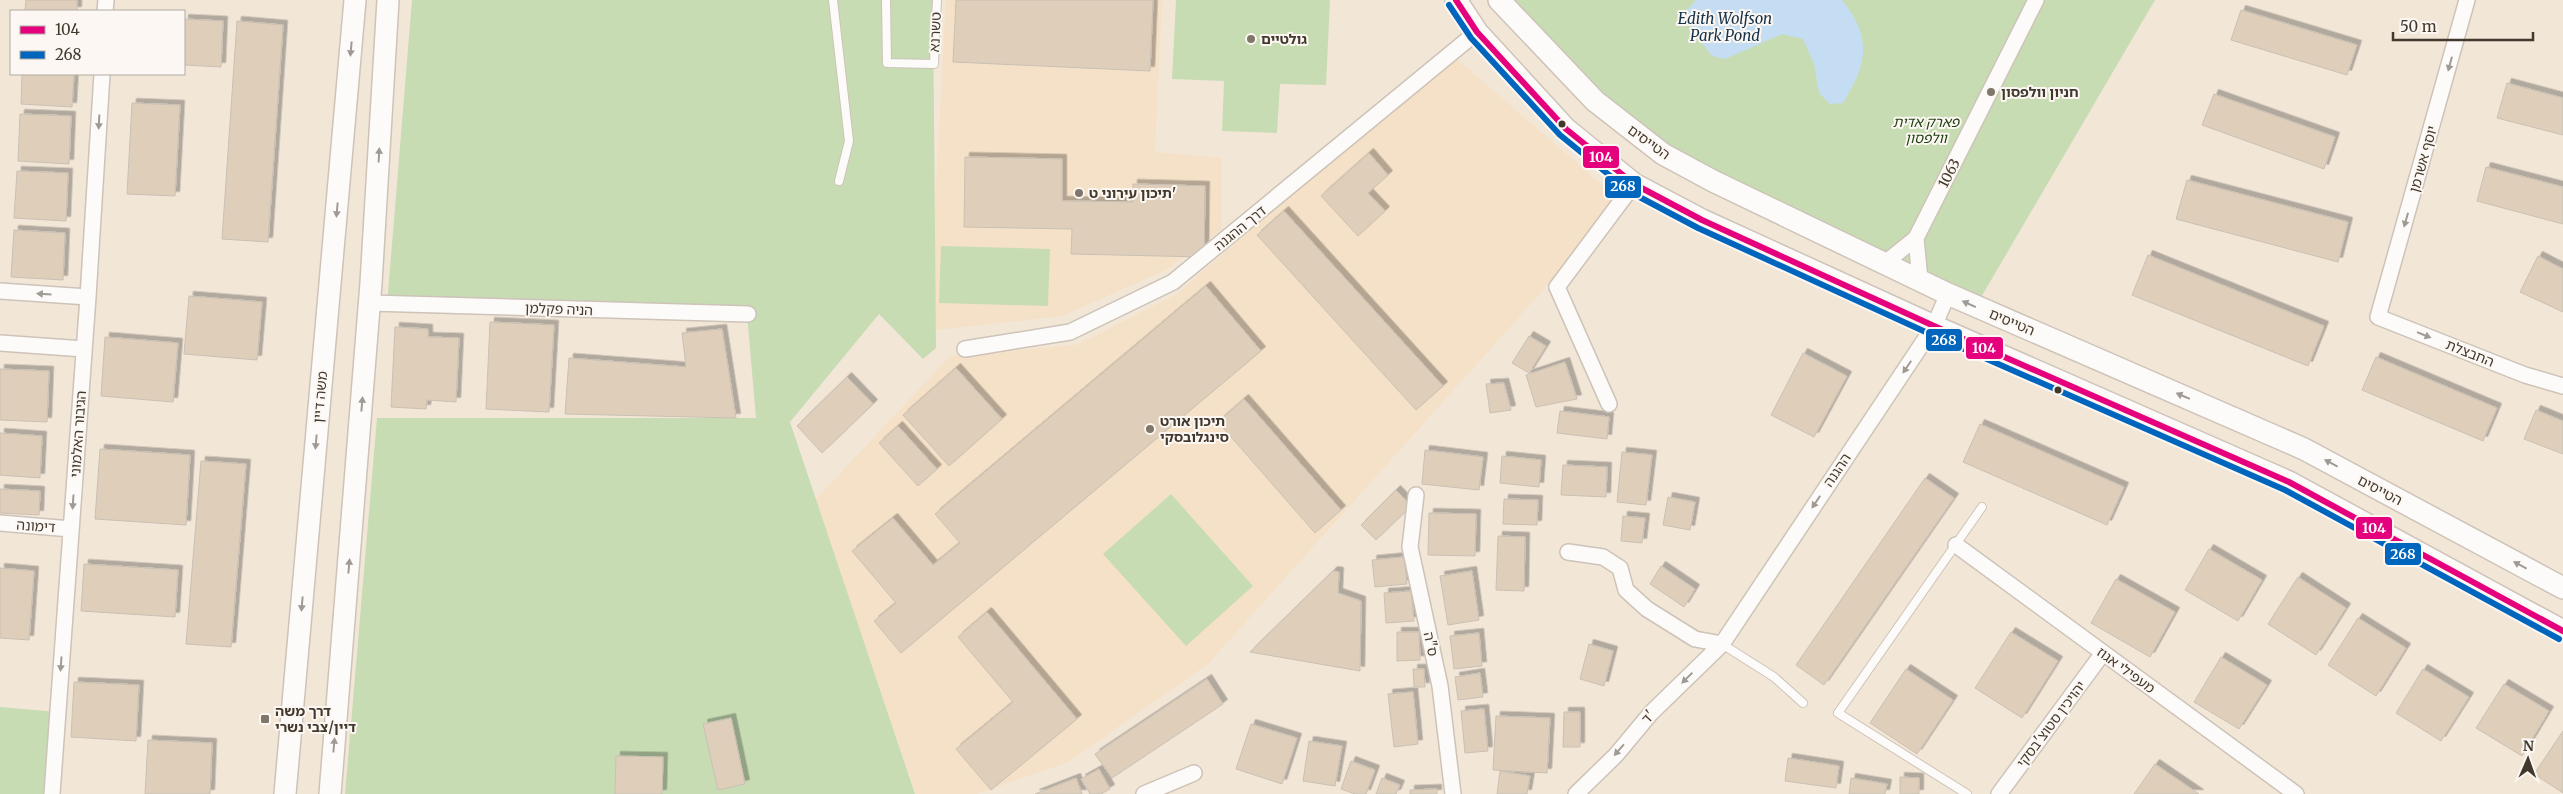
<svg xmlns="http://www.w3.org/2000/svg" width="2563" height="794" font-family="Merriweather,'Noto Sans Hebrew',serif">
<defs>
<filter id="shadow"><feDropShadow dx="4.5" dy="-4.5" stdDeviation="0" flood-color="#0004"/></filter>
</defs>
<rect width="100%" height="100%" fill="#f2e6d7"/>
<path fill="#f5e1c7" d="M946,0H1162L1155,152L1222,158V229L1166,270L1062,316L928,331Z
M1451,54L1622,202L1208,664L1068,762L977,794H916L814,501L950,356L1076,345L1177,294Z"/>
<path fill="#c8dcb4" d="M412,0H933L936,348L923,359L879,314L790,422L915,794H345L377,418H756L747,314L387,305Z
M1176,0H1330L1326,85L1280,84L1277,133L1222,131L1224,81L1172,79Z
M1514,0H2155L1980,299L1663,147L1578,76Z
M941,246L1050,249L1048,306L939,303Z
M1171,494L1253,586L1186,646L1103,554Z
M0,707L58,712L52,794H0Z"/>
<path fill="#c4ddf2" d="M1696,0H1842C1873,39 1867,64 1843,103L1830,104L1819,93L1814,64L1803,39L1782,34L1725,59L1712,56L1694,33L1685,12Z"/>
<path fill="#dfcfba" stroke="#c9c0b4" filter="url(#shadow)" d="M26,0H77V11H25Z
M956,0H1153L1150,71L953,62Z
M2241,10L2357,45L2347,75L2231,40Z
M184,19L223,21L221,67L184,65Z
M237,21L283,25L268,242L222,239Z
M22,74H74L72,107L21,104Z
M2507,83L2563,98V135L2497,118Z
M2214,94L2335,137L2324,169L2202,125Z
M132,103L180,105L175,196L127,194Z
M20,114L71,116L69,164L18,161Z
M1369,153L1388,175L1368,193L1385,211L1358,236L1321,196Z
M965,157L1062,159V201L1133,202V184L1205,186L1204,257L1071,254L1072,229L964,227Z
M2486,167L2563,187V224L2477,201Z
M17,171L68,173L66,221L14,218Z
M2187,180L2348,222L2338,262L2176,219Z
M1284,211L1443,386L1416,410L1257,235Z
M14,230L65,233L63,280L11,277Z
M2148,255L2324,326L2308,366L2132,295Z
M2538,256L2563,269V312L2520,292Z
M1206,286L1261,351L901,653L874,621L896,603L852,551L893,518L933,565L960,543L935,514Z
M189,296L262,302L257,360L184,354Z
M490,322L554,325L549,412L486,409Z
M395,327L428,329V337L459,338L456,402L427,400L426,409L391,407Z
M722,329L736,418L565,414L569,358L686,367L682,333Z
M1529,336L1546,346L1529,373L1512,363Z
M105,337L178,343L173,402L101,396Z
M1803,353L1847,376L1814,437L1771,415Z
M2376,357L2497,408L2483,441L2362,390Z
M1565,362L1577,399L1536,407L1526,375Z
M956,368L1002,419L949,466L903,415Z
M0,369L49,371L47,422L0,420Z
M847,377L873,404L822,453L797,426Z
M1504,383L1511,410L1490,413L1486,384Z
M1244,399L1341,510L1315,533L1218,422Z
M2536,410L2563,421V454L2524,439Z
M1560,411L1609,417L1607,439L1557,433Z
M1980,424L2124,487L2107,525L1963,462Z
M898,426L937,469L918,486L879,443Z
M0,433L42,436L40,478L0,475Z
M100,449L190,455L186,525L95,519Z
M1425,450L1483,457L1479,490L1422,484Z
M1622,452L1652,455L1646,505L1617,502Z
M1502,456L1541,460L1539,487L1500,483Z
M201,461L246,464L231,647L186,644Z
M1563,465L1607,467L1606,497L1561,495Z
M1925,478L1954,498L1824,685L1796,665Z
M0,489L40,491L39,515L0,513Z
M1396,490L1411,506L1376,540L1361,525Z
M1668,497L1695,502L1690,530L1663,525Z
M1504,499L1538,500L1537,525L1503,524Z
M1429,513L1476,514L1475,556L1428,555Z
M1623,516L1645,518L1642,543L1621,541Z
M1498,536L1525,537L1524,591L1496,590Z
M2209,549L2262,580L2238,621L2185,590Z
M1404,557L1407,584L1375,587L1372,560Z
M84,564L178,570L175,617L81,611Z
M1661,566L1695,589L1684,607L1650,584Z
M0,568L34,571L29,640L0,638Z
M1333,571L1339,572L1338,593L1361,601L1360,671L1250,652Z
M1472,571L1479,620L1448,625L1440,576Z
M2298,577L2346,608L2316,655L2268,624Z
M2116,579L2175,612L2150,657L2091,623Z
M1411,591L1414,621L1386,623L1384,593Z
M987,612L1077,719L991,790L956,749L1013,702L958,637Z
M2358,618L2406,648L2376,696L2328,665Z
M1397,632H1419L1420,660L1397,661Z
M2011,632L2058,661L2022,718L1975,688Z
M1479,633L1482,666L1454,669L1450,636Z
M1589,644L1613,651L1604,686L1580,679Z
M2221,657L2267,685L2239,729L2194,702Z
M1413,669H1424L1425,687H1414Z
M1906,669L1953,700L1917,754L1870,723Z
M2423,669L2469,697L2441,741L2396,713Z
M1480,673L1483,697L1458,700L1455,677Z
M1207,679L1223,704L1112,778L1095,754Z
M74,682L139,685L136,741L71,737Z
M2504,684L2549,711L2522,756L2476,728Z
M1413,692L1418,744L1394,747L1388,694Z
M1484,709L1488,751L1465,753L1461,711Z
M1564,712H1580V747H1563Z
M1496,716L1550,718L1547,773L1493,770Z
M731,718L745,784L718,790L703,724Z
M1251,724L1297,738L1282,784L1236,769Z
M2563,731V793L2534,774Z
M148,740L212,743L210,794H145Z
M1309,741L1342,746L1335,786L1303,781Z
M616,756L663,757L662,794H615Z
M1788,758L1839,766L1836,788L1785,781Z
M1351,761L1375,770L1366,794H1355L1341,789Z
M2155,764L2199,794H2134Z
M1099,769L1110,789L1101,794H1090L1081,779Z
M1500,771L1530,776L1527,794H1497Z
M1900,777L1919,778V794H1900Z
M1076,778L1082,794H1035Z
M1382,778L1400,785L1396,794H1376Z
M1851,778L1887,784L1885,794H1849Z
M1437,789V794H1410V790Z"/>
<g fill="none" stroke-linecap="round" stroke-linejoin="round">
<g stroke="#cdc3b8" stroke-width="10">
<path id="lane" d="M833,0L849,141L839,181
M886,0L887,63L934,64L937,0
M1722,644L1774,677L1803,703
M1967,794L1838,713L1982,507"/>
</g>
<g stroke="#cdc3b8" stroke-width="18">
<path id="street" d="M2467,0L2378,317L2525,375L2563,386
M105,11L106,0
M1916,238L1920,280
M1885,263L1916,238L2036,0
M0,291L88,297
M370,303L748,314
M0,343L84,349
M965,349L1070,332L1173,282L1477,32
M1609,404L1557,287L1634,184
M1416,495L1410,547L1440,686L1453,794
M0,523L71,529
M1956,545L2296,794
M1568,552L1603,557L1620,568L1626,590L1647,609L1695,639L1722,644
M52,794L88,297L102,74
M1144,794L1194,773
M1576,794L1616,755L1651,713L1722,644L1934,326L1948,294
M1999,794L2103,653"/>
</g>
<g stroke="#cdc3b8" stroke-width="24">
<path id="secondary" d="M1456,0L1477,32L1566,129L1634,184L1702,220L1934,326L2289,482L2563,631
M1499,0L1595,101L1663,154L1713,181L1948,294L2304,449L2563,588
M285,794L355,0
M330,794L371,283L388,0"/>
</g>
<use href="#lane" stroke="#fdfbf9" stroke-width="8"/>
<use href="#street" stroke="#fdfbf9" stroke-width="15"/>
<use href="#secondary" stroke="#fdfbf9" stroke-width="21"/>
<g stroke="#fcf7f2" stroke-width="10">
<path id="bus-1" d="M1456,0L1477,32L1566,129L1634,184L1702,220L1934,326L2289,482L2563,631"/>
</g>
<g stroke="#fcf7f2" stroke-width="10">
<path id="bus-2" d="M1449,5L1471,38L1560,135L1630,192L1698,228L1930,334L2285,490L2559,639"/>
</g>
<use href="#bus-1" stroke="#e5007d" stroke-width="6"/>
<use href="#bus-2" stroke="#0065bd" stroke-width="6"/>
</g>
<defs><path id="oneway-solid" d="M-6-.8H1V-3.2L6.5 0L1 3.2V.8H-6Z" transform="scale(1.25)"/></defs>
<g fill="#a09a94">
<use href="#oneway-solid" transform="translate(351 49) rotate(95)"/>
<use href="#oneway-solid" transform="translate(2450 64) rotate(105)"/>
<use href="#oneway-solid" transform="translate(99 122) rotate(93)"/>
<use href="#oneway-solid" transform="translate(379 155) rotate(-87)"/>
<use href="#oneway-solid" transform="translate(337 210) rotate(95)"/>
<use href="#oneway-solid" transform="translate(2406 220) rotate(106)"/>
<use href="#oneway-solid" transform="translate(44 294) rotate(-176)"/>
<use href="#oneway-solid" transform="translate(1969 304) rotate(-156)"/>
<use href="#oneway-solid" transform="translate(2424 335) rotate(22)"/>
<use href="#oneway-solid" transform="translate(1907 367) rotate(124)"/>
<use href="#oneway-solid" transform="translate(2183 396) rotate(-157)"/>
<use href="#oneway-solid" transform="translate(362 404) rotate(-85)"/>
<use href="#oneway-solid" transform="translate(316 442) rotate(95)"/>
<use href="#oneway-solid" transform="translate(2331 463) rotate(-152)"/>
<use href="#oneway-solid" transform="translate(73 502) rotate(94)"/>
<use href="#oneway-solid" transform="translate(1816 502) rotate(124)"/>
<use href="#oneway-solid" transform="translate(2520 565) rotate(-152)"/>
<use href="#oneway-solid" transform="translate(349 566) rotate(-85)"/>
<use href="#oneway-solid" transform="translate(302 604) rotate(95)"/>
<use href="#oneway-solid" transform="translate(61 664) rotate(94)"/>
<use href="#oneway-solid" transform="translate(1687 678) rotate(136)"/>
<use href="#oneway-solid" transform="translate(334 745) rotate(-85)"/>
<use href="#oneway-solid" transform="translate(1619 750) rotate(131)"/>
</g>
<g fill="#807669" stroke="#fcf7f2" stroke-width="2">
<circle cx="1251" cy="39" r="5"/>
<circle cx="1991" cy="92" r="5"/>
<circle cx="1079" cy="193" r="5"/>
<circle cx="1150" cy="429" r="5"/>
<rect x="260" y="714" width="10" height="10" rx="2.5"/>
</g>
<g fill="#42392e" stroke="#fcf7f2" stroke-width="2">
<circle cx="1562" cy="124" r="4.5"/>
<circle cx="2058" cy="390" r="4.5"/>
</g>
<g text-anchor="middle" stroke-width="4" stroke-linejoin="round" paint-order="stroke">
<g font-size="14" fill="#42392e" stroke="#fcf7f2">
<text transform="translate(935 32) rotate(-87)" y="5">טשרנא</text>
<text transform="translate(1649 142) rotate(36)" y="5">הטייסים</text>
<text transform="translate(2423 159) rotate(-74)" y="5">יוסף אשרמן</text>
<text transform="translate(1949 173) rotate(-63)" y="5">1063</text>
<text transform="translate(1240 228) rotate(-39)" y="5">דרך ההגנה</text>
<text transform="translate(559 309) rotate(2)" y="5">הניה פקלמן</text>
<text transform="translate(2012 322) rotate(23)" y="5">הטייסים</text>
<text transform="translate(2470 353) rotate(22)" y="5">החבצלת</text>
<text transform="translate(320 397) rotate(-85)" y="5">משה דיין</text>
<text transform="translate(78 434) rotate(-86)" y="5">הגיבור האלמוני</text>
<text transform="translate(1837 470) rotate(-56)" y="5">ההגנה</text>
<text transform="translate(2380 490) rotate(28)" y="5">הטייסים</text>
<text transform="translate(36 526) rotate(4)" y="5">דימונה</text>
<text transform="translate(1431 644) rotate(78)" y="5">ס"ה</text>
<text transform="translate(2126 670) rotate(36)" y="5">מעפילי אגוז</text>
<text transform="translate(1648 717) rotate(-48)" y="5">ד'</text>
<text transform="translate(2051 724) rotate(-53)" y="5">יהויכין סטוצ'בסקי</text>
</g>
<g font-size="14" font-weight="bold" fill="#42392e" stroke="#fcf7f2" text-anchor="start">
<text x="1261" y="44">גולטיים</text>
<text x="2001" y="97">חניון וולפסון</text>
<text x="1089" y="198">תיכון עירוני ט'</text>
<text x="1160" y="426">תיכון אורט<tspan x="1160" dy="16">סינגלובסקי</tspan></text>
<text x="275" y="716">דרך משה<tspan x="275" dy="16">דיין/צבי נשרי</tspan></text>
</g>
<g font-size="14" font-style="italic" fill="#204213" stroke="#fcf7f2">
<text x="1926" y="127">פארק אדית<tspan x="1926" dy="16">וולפסון</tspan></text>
</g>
<g font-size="15" font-style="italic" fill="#133249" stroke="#fcf7f2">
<text x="1725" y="24">Edith Wolfson<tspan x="1725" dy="17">Park Pond</tspan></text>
</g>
</g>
<g stroke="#fcf7f2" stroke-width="2">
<rect x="1582" y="145" width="38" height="24" rx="5" fill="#e5007d"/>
<rect x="1604" y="175" width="38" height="24" rx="5" fill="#0065bd"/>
<rect x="1925" y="328" width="38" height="24" rx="5" fill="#0065bd"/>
<rect x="1965" y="336" width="39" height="24" rx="5" fill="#e5007d"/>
<rect x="2355" y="516" width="38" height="24" rx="5" fill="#e5007d"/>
<rect x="2384" y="542" width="38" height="24" rx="5" fill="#0065bd"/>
</g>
<g font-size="14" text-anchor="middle" font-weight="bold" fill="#fff">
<text x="1601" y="162">104</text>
<text x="1623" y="191">268</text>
<text x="1944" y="345">268</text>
<text x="1984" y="353">104</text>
<text x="2374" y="533">104</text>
<text x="2403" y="559">268</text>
</g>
<rect x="10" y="10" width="175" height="65" fill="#fcf7f2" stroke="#b2aba4"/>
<rect x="20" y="26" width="25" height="8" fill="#e5007d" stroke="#b2aba4"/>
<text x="55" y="35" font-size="15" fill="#42392e">104</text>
<rect x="20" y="51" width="25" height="8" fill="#0065bd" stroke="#b2aba4"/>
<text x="55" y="60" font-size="15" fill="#42392e">268</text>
<g transform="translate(2528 759) rotate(2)" stroke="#fcf7f2" stroke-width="4" paint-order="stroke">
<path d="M0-4L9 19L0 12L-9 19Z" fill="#42392e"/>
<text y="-8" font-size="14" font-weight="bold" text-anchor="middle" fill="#42392e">N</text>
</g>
<path d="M2393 32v8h140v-8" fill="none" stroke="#42392e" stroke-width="2.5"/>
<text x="2400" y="32" font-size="15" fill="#42392e" stroke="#fcf7f2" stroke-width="4" paint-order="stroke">50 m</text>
</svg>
